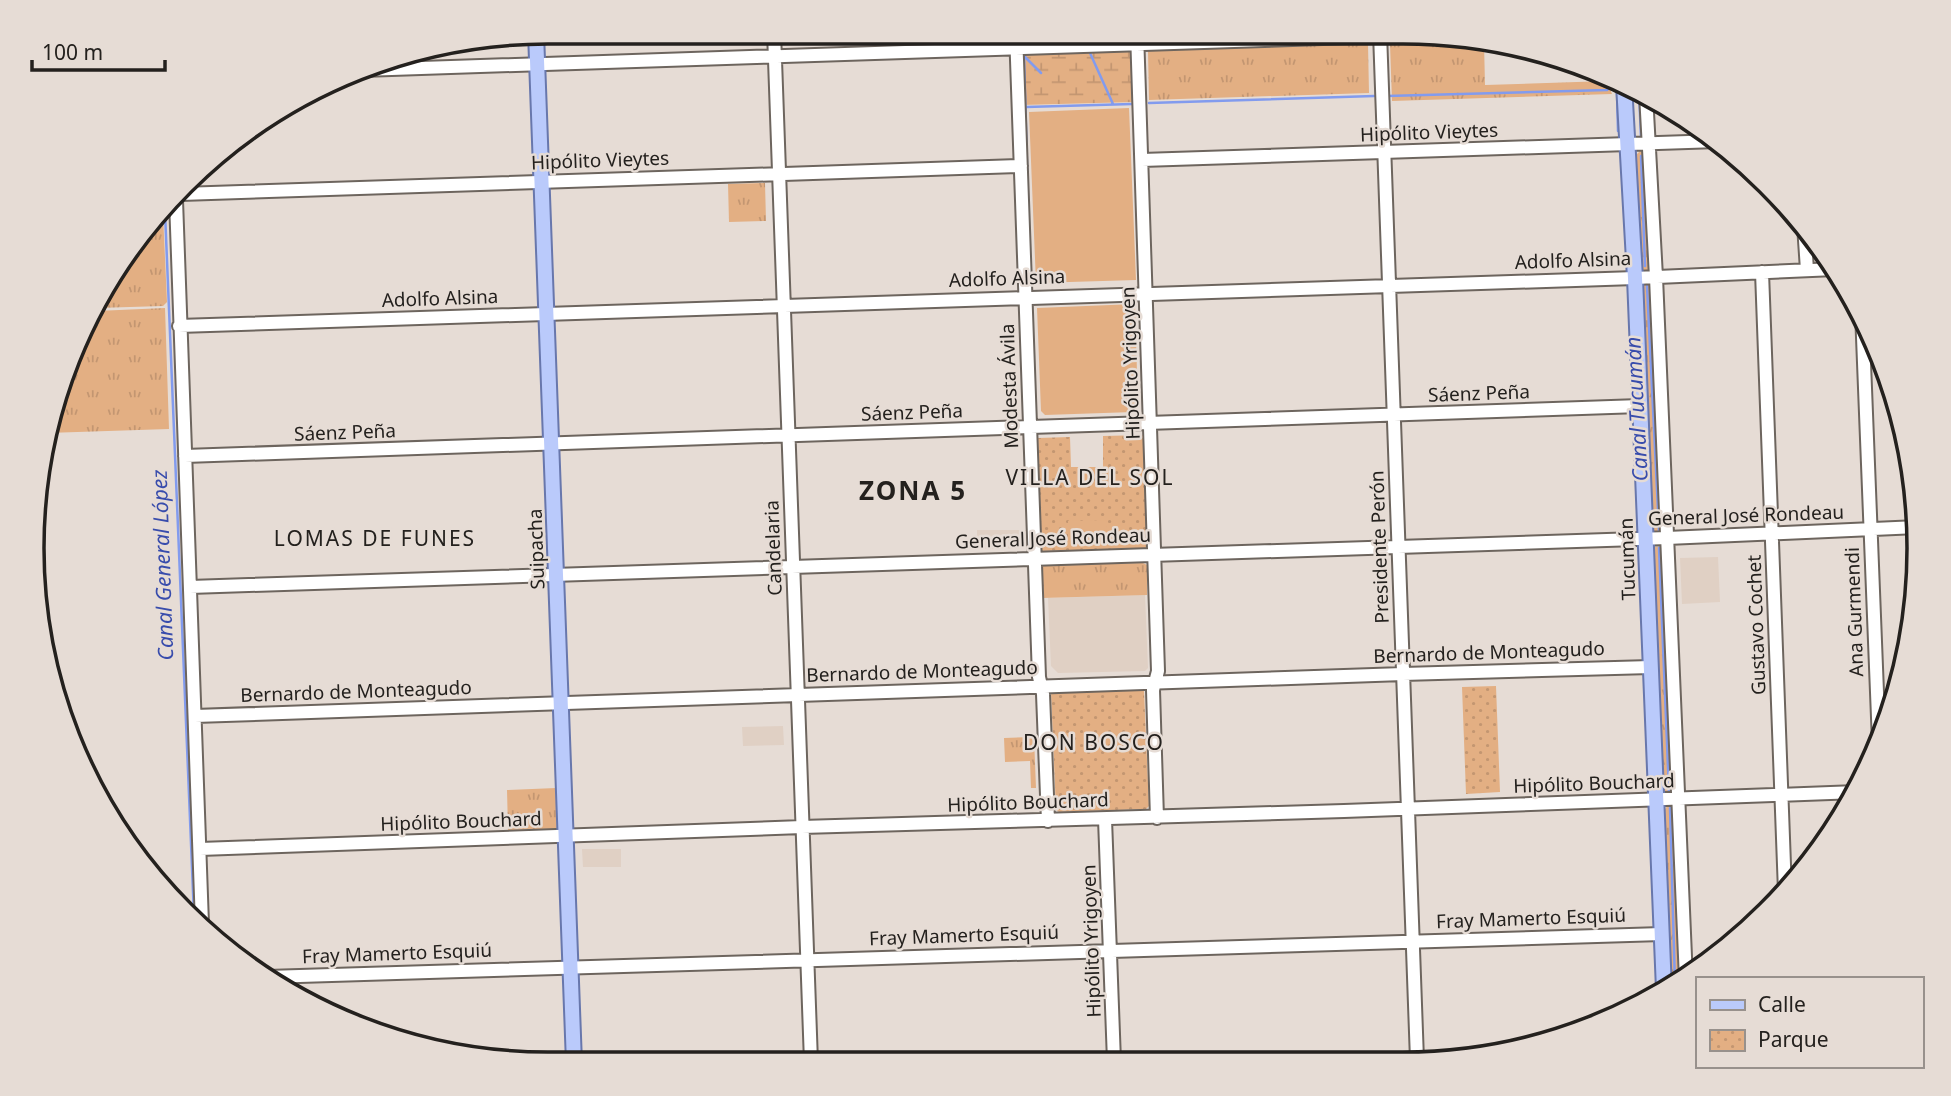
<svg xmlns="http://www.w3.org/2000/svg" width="1951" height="1096" font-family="'Noto Sans',sans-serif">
<defs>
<pattern id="grass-tufts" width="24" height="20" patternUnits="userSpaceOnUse" patternTransform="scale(1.75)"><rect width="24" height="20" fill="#e3af83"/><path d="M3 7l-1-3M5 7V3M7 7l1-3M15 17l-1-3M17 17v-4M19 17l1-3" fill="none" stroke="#c39671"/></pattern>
<pattern id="wetland-marsh" width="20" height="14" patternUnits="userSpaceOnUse" patternTransform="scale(1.75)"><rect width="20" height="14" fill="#e3af83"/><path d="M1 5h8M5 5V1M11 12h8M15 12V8" fill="none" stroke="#c39671"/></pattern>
<pattern id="park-dots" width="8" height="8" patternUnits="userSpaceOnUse" patternTransform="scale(1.75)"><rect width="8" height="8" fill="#e3af83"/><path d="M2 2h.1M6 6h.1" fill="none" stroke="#c39671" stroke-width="1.8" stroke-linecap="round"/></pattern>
</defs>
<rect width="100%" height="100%" fill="#e6dcd5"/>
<path fill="#e0d0c4" d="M977,530H1027V548L977,549Z
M1718,557L1720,602L1682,604L1680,558Z
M1145,595L1148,668L1145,671L1058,673L1051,666L1048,598Z
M783,726L784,745L743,746L742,727Z
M582,849H621V867H583Z"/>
<path fill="url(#grass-tufts)" d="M1479,41L1484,42L1485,85L1607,81L1612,94L1392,101L1390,44Z
M1368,44L1369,93L1149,100L1148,51Z
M1640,151L1644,152L1651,271L1643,273L1641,270L1635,156Z
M765,183L766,221L729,222L728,184Z
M163,214L167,302L163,306L97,308L119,261Z
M1644,282L1651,283L1664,527L1660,534L1653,533L1650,528L1649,428L1645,407L1641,285Z
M165,308L169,429L47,433L49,414L96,311Z
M1654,547H1662L1672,794L1664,793L1662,786L1652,550Z
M1143,563L1147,565V595L1042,598L1041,567L1043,565Z
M1034,737L1036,788H1031L1030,761L1005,762L1004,738Z
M556,788L557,829L508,830L507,790Z
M1668,805L1674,806L1682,982L1671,987L1667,938L1663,812Z"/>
<path fill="url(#wetland-marsh)" d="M1131,50L1134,54L1135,102L1021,105V54Z"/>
<path fill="url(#park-dots)" d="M1144,435L1148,548L1041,551L1038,438L1070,437L1071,467H1103V436Z
M1496,686L1500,792L1466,794L1462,687Z
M1141,689L1144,691L1149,806L1146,809L1059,812L1056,810L1051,692Z"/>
<path fill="#e3af83" d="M1129,108L1136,280L1036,283L1029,112Z
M1135,304L1138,407L1133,412L1045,415L1041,411L1037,308Z
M1106,520L1107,541L1068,542V521Z"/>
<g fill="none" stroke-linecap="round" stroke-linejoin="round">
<path stroke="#829bee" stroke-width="2.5" d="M1022,32L1024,42
M1080,32L1083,36
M1090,53L1113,104
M1024,56L1029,237
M1025,57L1041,73
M1611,78L1617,93L1618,131
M1639,91L1641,138
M1387,96L1607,90L1614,83
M1149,103L1374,96
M1026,107L1132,104
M1641,156L1645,266
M165,212L194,916
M1647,286L1659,531
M1659,548L1669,792
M1670,808L1675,985"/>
<g stroke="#6d655e" stroke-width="16">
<path id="minor" d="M774,32L811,1062
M1016,32L1039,677L1043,694L1048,821
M1137,32L1158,671L1153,690L1157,818
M1380,33L1417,1060
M362,70L1444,34
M1646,94L1656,277L1686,980
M1142,160L1718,141
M181,194L1021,166
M176,200L202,924
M1804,225L1807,270
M1762,272L1785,892
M1862,312L1879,743
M179,326L1635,278L1835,269
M185,456L1640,406
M190,587L1667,538L1918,527
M195,716L1403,674L1651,667
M1105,819L1114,1061
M200,849L802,827L1344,811L1857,792
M267,977L1662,934"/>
</g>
<g stroke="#6877ac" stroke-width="18">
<path id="major" d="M536,33L574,1063
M1624,84L1635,278L1664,990"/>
</g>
<use href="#minor" stroke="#fff" stroke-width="12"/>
<use href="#major" stroke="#bacafb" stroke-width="14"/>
</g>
<g text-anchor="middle" stroke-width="5" stroke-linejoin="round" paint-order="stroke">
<g font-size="19" fill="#24211e" stroke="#e6dcd5">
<text transform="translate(1429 132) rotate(-2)" y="7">Hipólito Vieytes</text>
<text transform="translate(600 160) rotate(-2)" y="7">Hipólito Vieytes</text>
<text transform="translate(1573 260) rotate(-2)" y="7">Adolfo Alsina</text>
<text transform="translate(1007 278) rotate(-2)" y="7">Adolfo Alsina</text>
<text transform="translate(440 298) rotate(-2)" y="7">Adolfo Alsina</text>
<text transform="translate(1130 363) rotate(-92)" y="7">Hipólito Yrigoyen</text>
<text transform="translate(1009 386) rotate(-92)" y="7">Modesta Ávila</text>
<text transform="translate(1479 393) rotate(-2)" y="7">Sáenz Peña</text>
<text transform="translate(912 412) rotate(-2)" y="7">Sáenz Peña</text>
<text transform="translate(345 432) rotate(-2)" y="7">Sáenz Peña</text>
<text transform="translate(1746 515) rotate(-2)" y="7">General José Rondeau</text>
<text transform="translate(1053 538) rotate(-2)" y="7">General José Rondeau</text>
<text transform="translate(1379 547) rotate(-92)" y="7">Presidente Perón</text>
<text transform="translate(773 548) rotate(-92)" y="7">Candelaria</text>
<text transform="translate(536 549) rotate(-92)" y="7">Suipacha</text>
<text transform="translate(1627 559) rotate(-92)" y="7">Tucumán</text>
<text transform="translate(1854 612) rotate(-92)" y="7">Ana Gurmendi</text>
<text transform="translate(1756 625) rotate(-92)" y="7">Gustavo Cochet</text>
<text transform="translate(1489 652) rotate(-2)" y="7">Bernardo de Monteagudo</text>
<text transform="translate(922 671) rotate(-2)" y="7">Bernardo de Monteagudo</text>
<text transform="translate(356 691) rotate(-2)" y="7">Bernardo de Monteagudo</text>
<text transform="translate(1594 783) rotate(-2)" y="7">Hipólito Bouchard</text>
<text transform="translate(1028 802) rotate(-2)" y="7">Hipólito Bouchard</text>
<text transform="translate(461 821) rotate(-2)" y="7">Hipólito Bouchard</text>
<text transform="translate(1531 918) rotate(-2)" y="7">Fray Mamerto Esquiú</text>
<text transform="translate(964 935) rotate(-2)" y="7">Fray Mamerto Esquiú</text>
<text transform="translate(1091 941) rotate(-92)" y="7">Hipólito Yrigoyen</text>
<text transform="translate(397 953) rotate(-2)" y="7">Fray Mamerto Esquiú</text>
</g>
<g font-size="21" font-style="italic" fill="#384cac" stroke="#e6dcd5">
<text transform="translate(1637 409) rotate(-93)" y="7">Canal Tucumán</text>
<text transform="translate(163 565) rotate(-92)" y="7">Canal General López</text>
</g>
<g font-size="21" letter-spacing="2" fill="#24211e" stroke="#e6dcd5">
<text x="1090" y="485">VILLA DEL SOL</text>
<text x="375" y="546">LOMAS DE FUNES</text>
<text x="1094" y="750">DON BOSCO</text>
</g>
<g font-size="26" font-weight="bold" letter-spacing="2" fill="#24211e" stroke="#e6dcd5">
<text x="913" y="500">ZONA 5</text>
</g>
</g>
<path d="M0 0H1951V1096H0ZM548 44H1403A504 504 0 0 1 1907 548V548A504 504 0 0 1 1403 1052H548A504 504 0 0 1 44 548V548A504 504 0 0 1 548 44Z" fill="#e6dcd5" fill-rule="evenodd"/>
<path fill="none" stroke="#24211e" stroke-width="3.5" d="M548 44H1403A504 504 0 0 1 1907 548V548A504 504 0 0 1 1403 1052H548A504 504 0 0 1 44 548V548A504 504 0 0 1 548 44Z"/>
<rect x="1696" y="977" width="228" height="91" fill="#e6dcd5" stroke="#98918c" stroke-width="2"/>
<rect x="1710" y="1000" width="35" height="10" fill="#bacafb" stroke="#98918c" stroke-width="2"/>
<text x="1758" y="1012" font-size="21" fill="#24211e">Calle</text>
<rect x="1710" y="1030" width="35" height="21" fill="url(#park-dots)" stroke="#98918c" stroke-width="2"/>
<text x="1758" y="1047" font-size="21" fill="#24211e">Parque</text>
<path d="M32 60v10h133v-10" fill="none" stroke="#24211e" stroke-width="3.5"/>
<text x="42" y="60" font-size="21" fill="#24211e" stroke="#e6dcd5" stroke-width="5" paint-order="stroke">100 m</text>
</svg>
